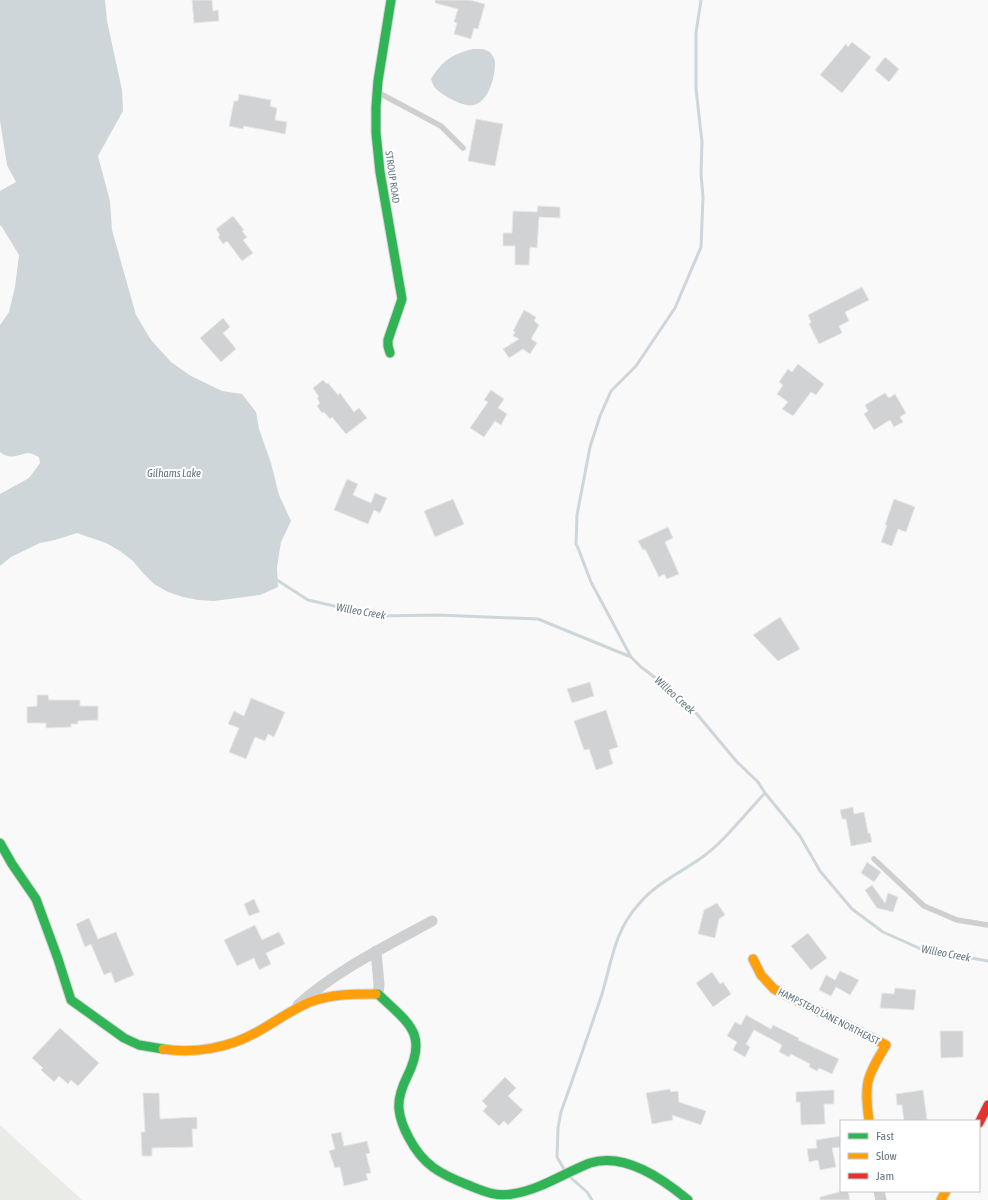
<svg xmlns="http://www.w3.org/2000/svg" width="988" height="1200" font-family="'Asap Condensed',sans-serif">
<rect width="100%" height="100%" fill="#f9f9f9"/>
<path fill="#e8ebe6" d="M0,1125L82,1200H0Z"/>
<path fill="#ced6d9" d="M0,0H105L107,21L122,90L123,111L98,156L110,201L112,230L136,315L151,340L171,362L191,376L222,391L242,394L256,412L259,429L271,463L279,495L291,521L281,542L277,567L278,587L260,595L214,601L198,600L183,597L168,592L154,584L143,573L133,561L120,551L106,543L77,533L55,540L40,543L11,557L0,566V494L29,478L40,463L39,457C36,456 32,453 29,453C18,454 11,461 0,452V325L9,312L15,287L19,255L2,227L0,225V191L16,182L7,165L0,121Z
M473,49H483L490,52C492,55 495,59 495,63C495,77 489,101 474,105C464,108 442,95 435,88C433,85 432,82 431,79C443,60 451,55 473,49Z"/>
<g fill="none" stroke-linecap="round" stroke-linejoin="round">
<path stroke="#ced6d9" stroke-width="3" d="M277,580L308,600L378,616L438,615L538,619L631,657L641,667L661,682L696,713L737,762L758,782L765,793L800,836L820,871L852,909L883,932L921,949L988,961
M631,657L591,582L578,548L576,544L577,515L590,447L600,416L611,391L636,366L675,308L701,247L703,197L701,174L702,142L696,89V33L701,0
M564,1169L557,1157L558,1128L561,1112C575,1073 589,1033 602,994C612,961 614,932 638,905C655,884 680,873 701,858C723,843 746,813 765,793
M570,1177L587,1192L592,1200"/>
</g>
<path fill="#d0d2d3" stroke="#e8e8e8" d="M192,0H212L213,11L218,10L219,21L194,23Z
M435,0H470L485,4L478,29L474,28L471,39L454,34L457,23L454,22L458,9L435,3Z
M852,42L871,57L842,93L820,75L846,44L848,47Z
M885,57L899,69L889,82L875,70Z
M239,94L271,100L270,106L277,108L275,120L287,122L285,134L244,126L243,129L229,126L234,101H238Z
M476,119L503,124L495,166L468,161Z
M538,206L560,207V218L539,217L537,248L530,247L529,265H515V246H503V233H512L513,211L537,212Z
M233,216L244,230L242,231L247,237L243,240L253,253L242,261L227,241L223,244L218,237L220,235L216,229Z
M862,287L869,300L845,312L849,321L839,326L842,333L819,344L809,324L811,322L808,315Z
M524,310L536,317L534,321L539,325L531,339L537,343L530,354L523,349L509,358L503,349L519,339L513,336L515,332L513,331Z
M223,318L230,327L223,333L236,349L221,362L200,338Z
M798,364L824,384L816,395L811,392L793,416L782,409L788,402L777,394L783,385L779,382L788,369L792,372Z
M323,380L327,384L328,383L338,395L340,393L354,412L359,408L367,418L346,434L332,417L330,419L324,412L322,413L317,406L320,403L317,398L319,397L313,388Z
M491,390L504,399L498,408L507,414L501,425L495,421L484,437L470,428L488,402L484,400Z
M885,393L889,398L895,394L906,413L900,417L903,422L894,427L890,420L874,430L864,414L868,411L865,405Z
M347,479L358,484L353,495L371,503L375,493L387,498L380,513L374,510L368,524L334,510Z
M453,499L464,524L435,537L424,511Z
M894,499L915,507L906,532L898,529L892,546L881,542L887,525H885Z
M668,527L673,538L665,542L679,574L667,579L664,574L659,577L645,549L643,550L638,541Z
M780,617L800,649L778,661L753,635Z
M590,682L594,696L572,703L567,689Z
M37,695H48L49,700H80V706H98V720L78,721V724H71V727L46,728V723H27V707L37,706Z
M251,698L285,712L274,737L268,734L265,741L255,737L246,759L229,752L239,728L228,724L234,711L244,716Z
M606,710L618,747L609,750L613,764L596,770L589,749L584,750L574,721Z
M853,807L854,814L864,812L868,833H870L872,842L851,846L846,819H842L840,810Z
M867,862L881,872L874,882L861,873Z
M872,885L885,903L888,893L898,897L893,912L877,908L865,890Z
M254,899L260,912L249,916L244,904Z
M717,903L725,915L719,919L715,938L698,934L704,910Z
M89,918L98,939L116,932L134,975L115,983L111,972L104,975L91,944L85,947L76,924Z
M255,925L262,940L279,932L285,944L266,953L271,964L259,970L254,958L237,966L224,940Z
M808,933L827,958L811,970L791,946Z
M840,971L859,980L850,995L836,987L831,996L819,990L826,975L835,980Z
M712,972L720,984L723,982L731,994L713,1007L696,983Z
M895,988L916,990L914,1010L880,1008L882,993L894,994Z
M746,1015L771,1029L773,1025L799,1038L798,1040L839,1059L832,1074L819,1068L817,1071L809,1067L810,1064L791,1054L789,1057L779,1052L782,1045L754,1030L746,1044L750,1047L745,1057L733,1050L737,1042L727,1036L735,1022L741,1025Z
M60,1028L99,1063L78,1086L71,1080L68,1084L59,1076L54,1082L41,1070L43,1068L32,1058Z
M940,1031H963V1057L941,1058Z
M505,1077L516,1088L508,1096L523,1110L508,1125L504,1121L499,1126L483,1111L487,1106L482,1101Z
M670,1089L671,1092L678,1091L679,1102L706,1111L701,1125L672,1115L673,1120L652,1124L646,1093Z
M834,1090V1104H824L825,1124L801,1125L800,1102H796V1092Z
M923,1090L927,1120L904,1121L902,1105H897L896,1094Z
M143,1093H159L160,1119L197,1117V1129H192L193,1147L152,1148V1156H142L141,1132H145Z
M341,1132L344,1146L367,1141L370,1153L366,1154L371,1173L366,1174L368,1180L344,1186L340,1167L335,1168L329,1151L335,1149L331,1134Z
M841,1136V1147L832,1148L836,1167L820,1170L818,1160L809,1162L807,1149L817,1148L816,1140Z
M843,1191H848L850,1200H820V1197Z"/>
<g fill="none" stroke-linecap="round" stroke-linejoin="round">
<g stroke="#d5d6d7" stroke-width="11">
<path id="fast" d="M390,353L388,346V340L402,299L380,172L376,133V107L378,81L391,0
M0,843L12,864L36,899L58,959L71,1000L124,1038L139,1045L163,1049
M376,994H378C408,1023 429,1033 407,1077C402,1087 398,1098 399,1109C400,1119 404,1129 409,1138C423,1165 440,1174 468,1185C483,1191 496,1197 512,1194C540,1190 564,1173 590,1163C625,1152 663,1179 688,1200"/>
</g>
<g stroke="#d5d6d7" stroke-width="11">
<path id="slow" d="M753,959L761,975L774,989L886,1045C866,1078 864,1083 869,1121
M163,1049C194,1054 229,1048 257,1032C275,1022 291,1010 310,1002C331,994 354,994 376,994
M941,1200L946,1191"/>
</g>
<g stroke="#d5d6d7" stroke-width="11">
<path id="jam" d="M979,1123L988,1105"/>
</g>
<path stroke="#cecfd0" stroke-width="5.5" d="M379,93L441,126L463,148
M874,859L924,906L957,920L988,925"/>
<path stroke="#cecfd0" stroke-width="11" d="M376,951L379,985L378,994
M298,1005C337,970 386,946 432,921
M879,1191L881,1200"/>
<use href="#fast" stroke="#30b455" stroke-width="9"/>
<use href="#slow" stroke="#ff9f0a" stroke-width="9"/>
<use href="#jam" stroke="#e5322d" stroke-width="9"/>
</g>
<g text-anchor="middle" stroke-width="4" stroke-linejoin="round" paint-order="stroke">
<g font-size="10" fill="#657683" stroke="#fff">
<text transform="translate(393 177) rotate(82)" y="4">STROUP ROAD</text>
<text transform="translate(829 1016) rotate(27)" y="4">HAMPSTEAD LANE NORTHEAST</text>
</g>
<g font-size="11" font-style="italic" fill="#60757c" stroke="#fff">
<text x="174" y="477">Gilhams Lake</text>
<text transform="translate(361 611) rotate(10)" y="4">Willeo Creek</text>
<text transform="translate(675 695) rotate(42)" y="4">Willeo Creek</text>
<text transform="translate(946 953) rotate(11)" y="4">Willeo Creek</text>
</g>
</g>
<rect x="840" y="1120" width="140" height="72" fill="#ffffff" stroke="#c1c8cd"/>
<rect x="848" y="1133" width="20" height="6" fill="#30b455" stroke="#c1c8cd"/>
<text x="876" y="1140" font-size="12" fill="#657683">Fast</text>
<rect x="848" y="1153" width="20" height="6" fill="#ff9f0a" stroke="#c1c8cd"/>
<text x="876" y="1160" font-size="12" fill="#657683">Slow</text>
<rect x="848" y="1173" width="20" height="6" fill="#e5322d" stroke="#c1c8cd"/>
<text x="876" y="1180" font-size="12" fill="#657683">Jam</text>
</svg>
